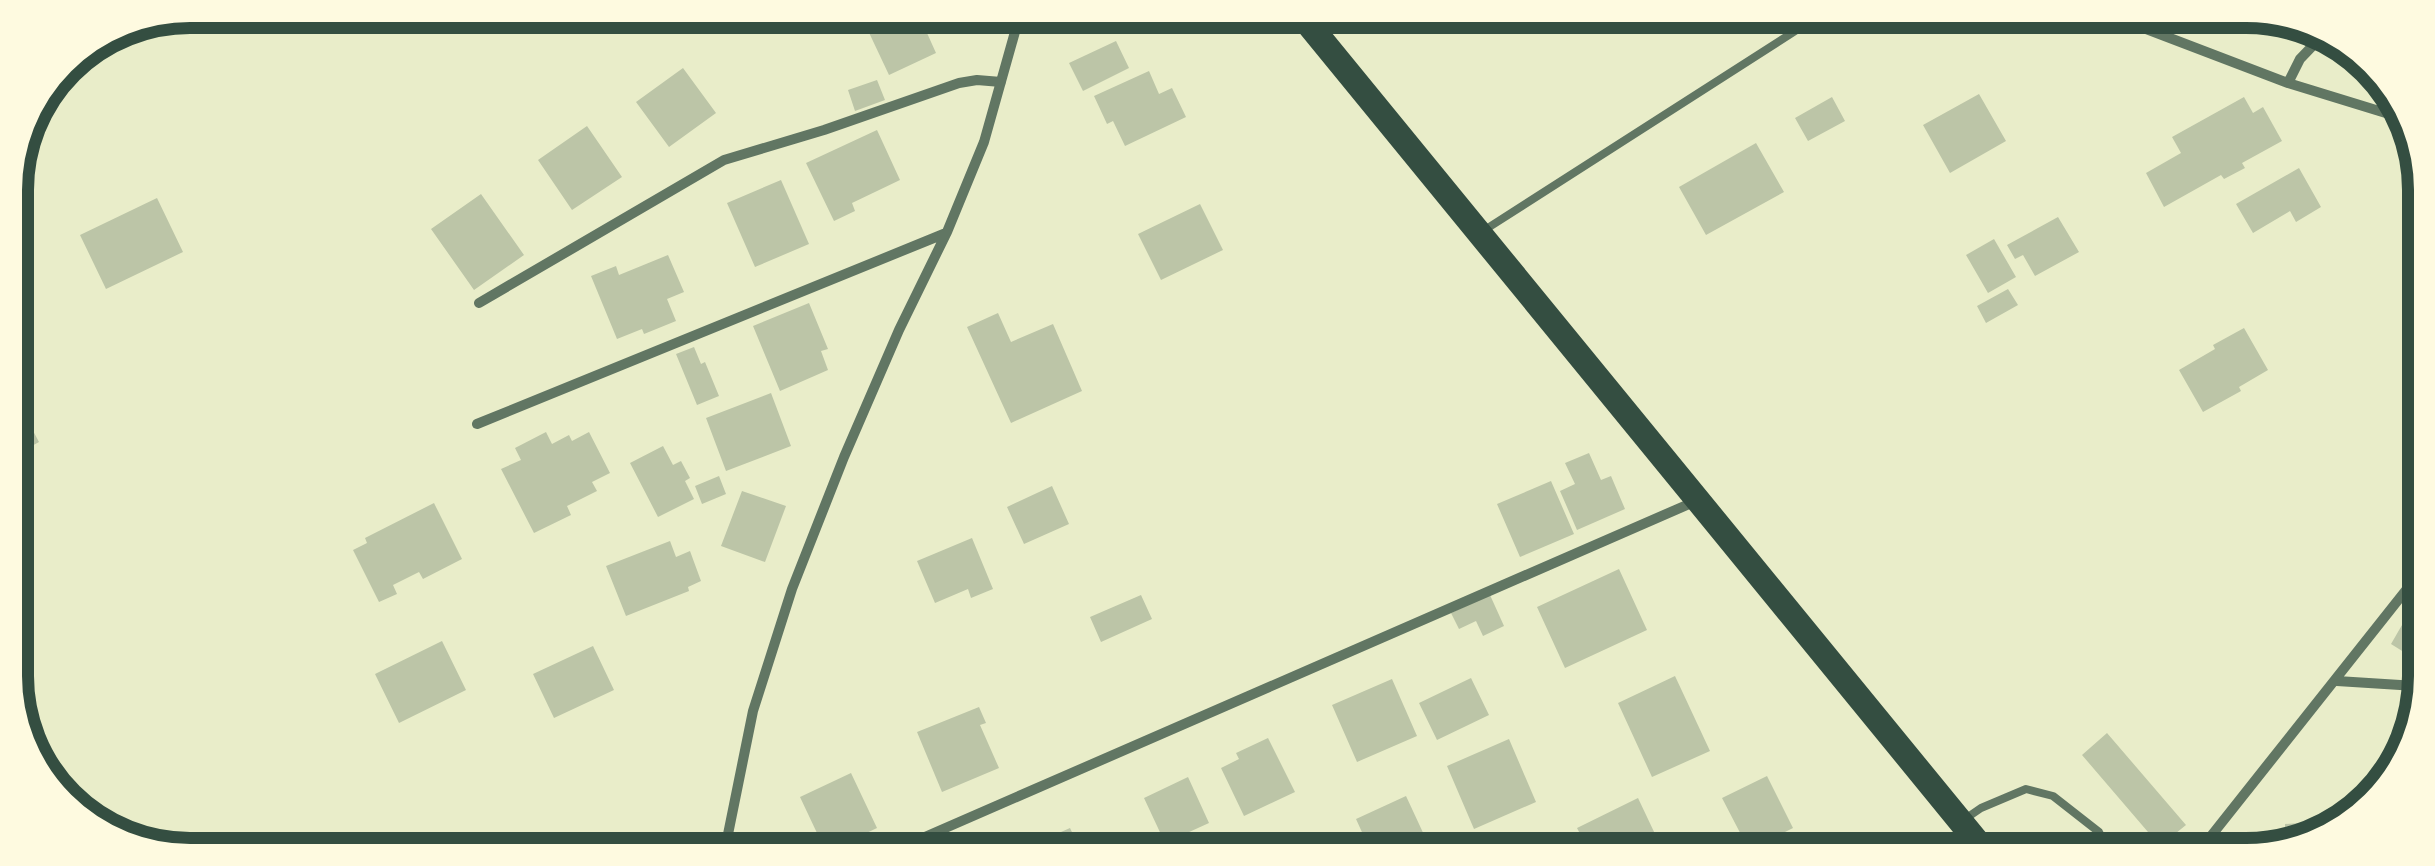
<svg xmlns="http://www.w3.org/2000/svg" width="2435" height="866" font-family="'Titillium Web',sans-serif">
<rect width="100%" height="100%" fill="#e9edc9"/>
<path fill="#bcc5a7" d="M884,13H918L936,53L889,75L864,22Z
M1086,14H1128L1094,30Z
M1116,41L1129,68L1083,91L1069,63Z
M2348,50L2377,69L2364,79L2344,53Z
M683,68L716,113L669,147L636,102Z
M1149,71L1159,94L1172,88L1186,117L1125,146L1113,121L1107,124L1094,96Z
M877,80L885,100L855,111L848,90Z
M1979,94L2006,141L1950,173L1923,125Z
M1832,97L1845,121L1808,141L1795,118Z
M2244,97L2253,113L2263,107L2282,141L2242,163L2245,168L2224,179L2221,175L2164,207L2146,173L2181,153L2172,137Z
M587,126L622,177L572,210L538,160Z
M877,130L900,180L852,203L855,211L834,221L806,163Z
M1756,143L1784,192L1706,235L1679,187Z
M2299,168L2321,207L2296,222L2290,211L2253,233L2236,204Z
M781,180L809,244L755,267L727,203Z
M481,194L524,255L474,290L431,229Z
M157,198L183,252L106,289L80,235Z
M1200,204L1223,250L1161,280L1138,234Z
M2058,217L2079,252L2035,276L2023,255L2015,259L2007,245Z
M2423,224L2422,260L2406,235Z
M1994,239L2016,277L1988,293L1966,255Z
M668,255L684,292L667,299L676,321L644,334L642,329L617,339L591,276L616,266L619,275Z
M11,275L33,322L11,332Z
M2008,289L2018,305L1986,323L1977,306Z
M809,303L828,349L821,351L828,370L780,391L753,326Z
M998,313L1011,342L1053,324L1082,391L1011,423L967,327Z
M2244,328L2268,370L2239,387L2241,391L2203,412L2179,370L2215,349L2213,345Z
M694,347L701,364L705,362L719,396L697,405L676,354Z
M771,393L791,446L726,471L706,418Z
M24,414L39,442L12,457V421Z
M546,432L552,444L569,435L572,441L589,432L610,473L592,482L597,491L567,506L571,515L534,533L501,469L521,460L515,448Z
M663,446L673,465L681,461L690,478L685,481L694,499L658,517L630,463Z
M1589,453L1601,480L1611,476L1625,509L1577,530L1560,491L1575,484L1565,463Z
M719,476L726,494L702,504L695,486Z
M1551,481L1574,534L1520,557L1497,504Z
M1052,486L1069,524L1024,544L1007,507Z
M742,491L786,506L765,562L721,546Z
M434,503L462,559L423,579L419,572L393,585L397,594L379,602L353,550L367,543L365,538Z
M972,538L993,589L971,598L968,589L935,603L917,561Z
M670,541L676,557L690,551L701,581L688,587L689,591L626,616L606,566Z
M1619,569L1647,630L1565,668L1537,607Z
M1141,595L1152,619L1101,642L1090,617Z
M1490,595L1504,626L1483,636L1476,621L1459,629L1451,613Z
M2413,606L2417,609V654L2410,650L2407,654L2391,644Z
M13,611L21,631L13,634Z
M442,641L466,690L399,723L375,674Z
M593,646L614,690L554,718L533,674Z
M1675,676L1710,751L1652,777L1618,703Z
M1471,678L1489,715L1437,740L1419,703Z
M1392,679L1417,736L1357,762L1332,705Z
M979,707L986,723L980,725L999,768L942,792L917,732Z
M2107,733L2186,825L2160,846L2082,755Z
M1268,738L1295,792L1244,816L1221,768L1239,759L1236,753Z
M1509,739L1536,802L1474,829L1447,766Z
M851,773L877,828L831,850H825L800,797Z
M1767,776L1793,828L1749,850L1722,798Z
M1188,777L1209,823L1165,843L1144,798Z
M1406,796L1432,852H1371L1356,819Z
M1638,798L1656,836L1621,853H1590L1577,828Z
M2301,823L2302,833H2317L2265,852L2264,834H2285V824Z
M1070,828L1081,851L1026,850L1025,848Z"/>
<g fill="none" stroke-linecap="round" stroke-linejoin="round">
<path stroke="#617663" stroke-width="8" d="M1483,231L1817,17
M1965,819L1981,808L2026,789L2053,796L2099,832L2111,855"/>
<path stroke="#617663" stroke-width="10" d="M2120,19L2288,83L2402,118
M2288,83L2300,59L2324,34
M479,303L724,160L824,130L959,83L977,80L1001,82
M477,424L946,233
M2337,681L2416,686
M725,849L753,711L792,589L844,457L899,330L947,232L984,142L1020,14
M895,850L1696,501
M2196,855L2418,575"/>
<path stroke="#344e41" stroke-width="25" d="M1301,15L1988,855"/>
</g>
<path d="M0 0H2435V866H0ZM190 28H2246A162 162 0 0 1 2408 190V676A162 162 0 0 1 2246 838H190A162 162 0 0 1 28 676V190A162 162 0 0 1 190 28Z" fill="#fefae0" fill-rule="evenodd"/>
<path fill="none" stroke="#344e41" stroke-width="12" d="M190 28H2246A162 162 0 0 1 2408 190V676A162 162 0 0 1 2246 838H190A162 162 0 0 1 28 676V190A162 162 0 0 1 190 28Z"/>
</svg>
